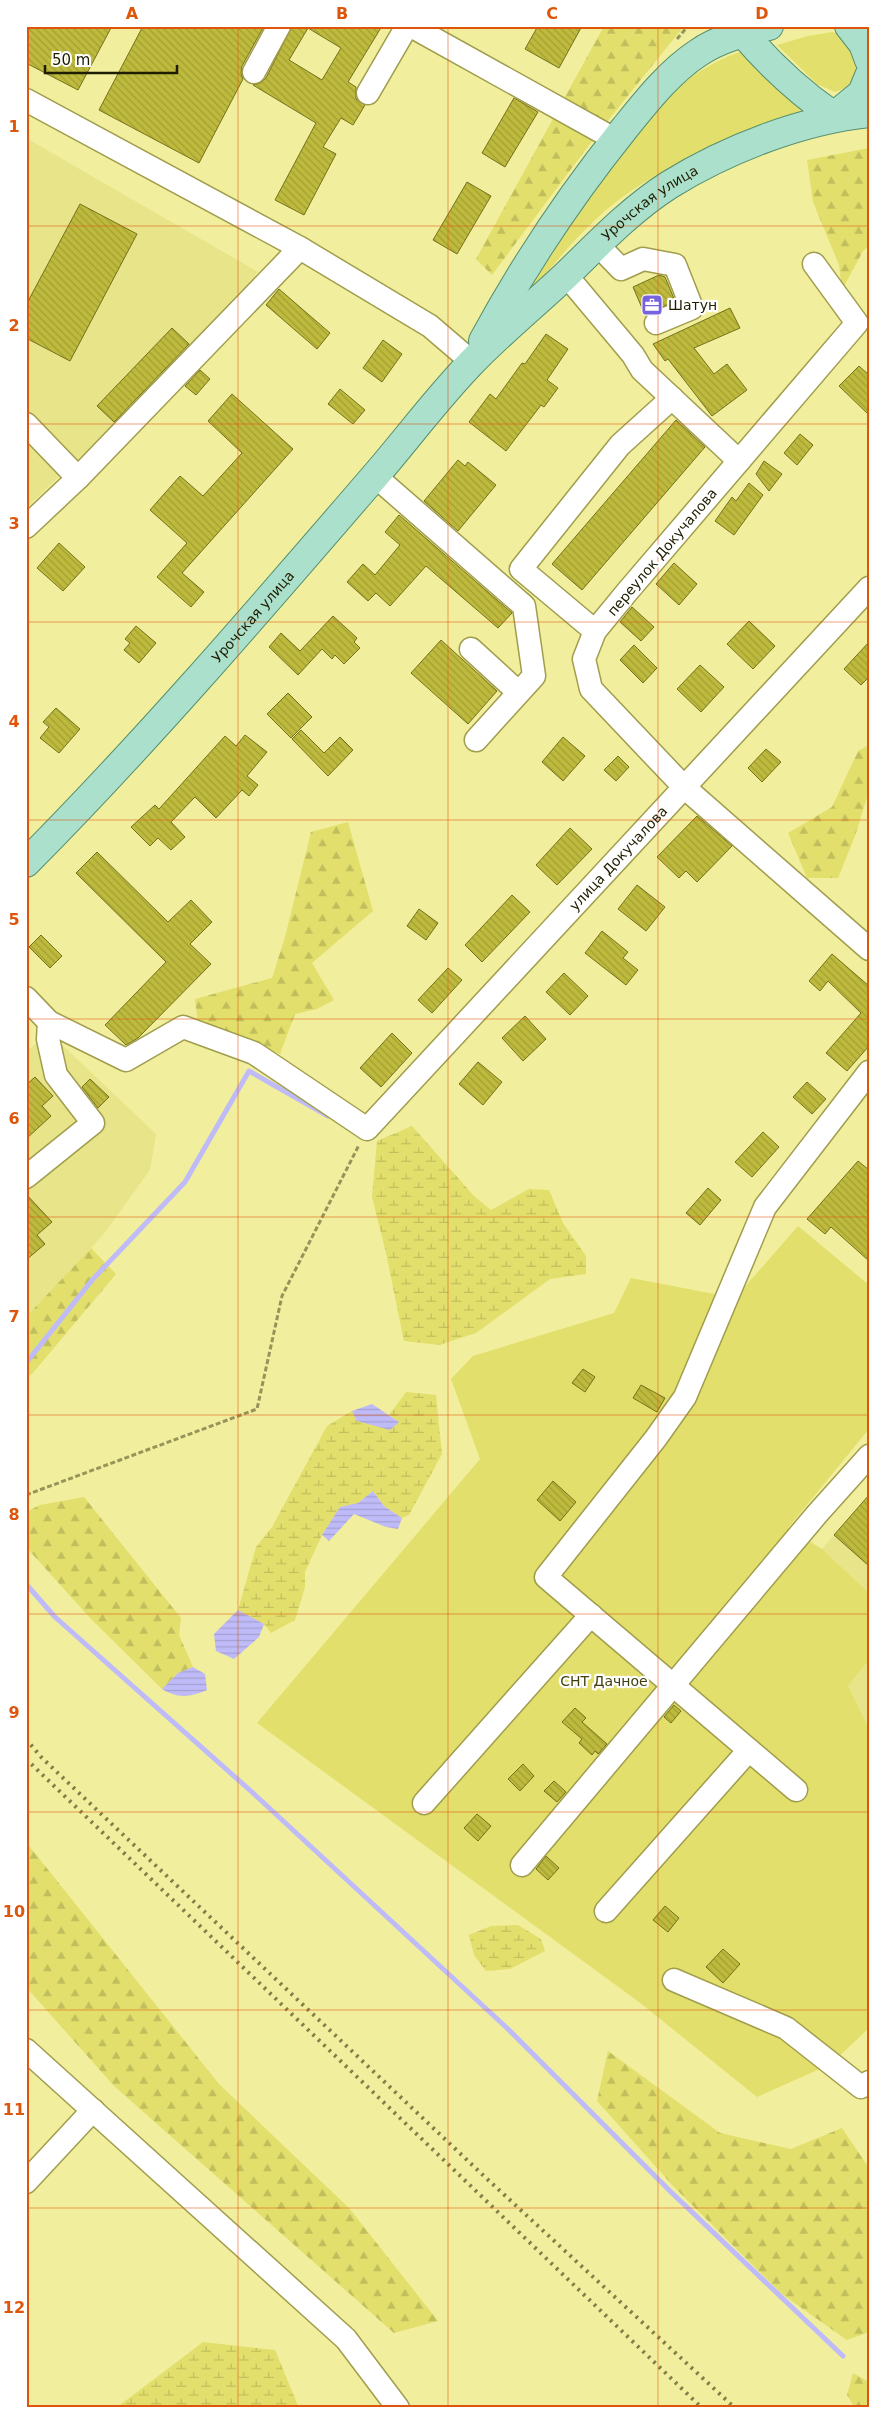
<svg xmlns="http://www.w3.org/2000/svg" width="895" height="2434" font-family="'DejaVu Sans',sans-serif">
<defs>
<pattern id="forest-firs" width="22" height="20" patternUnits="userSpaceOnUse" patternTransform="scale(1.25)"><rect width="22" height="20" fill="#e2df6c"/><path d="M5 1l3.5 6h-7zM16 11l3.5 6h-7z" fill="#c1bf5c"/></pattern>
<pattern id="wetland-marsh" width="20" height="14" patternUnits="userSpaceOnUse" patternTransform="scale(1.25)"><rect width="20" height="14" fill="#e2df6c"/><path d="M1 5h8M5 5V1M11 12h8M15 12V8" fill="none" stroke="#c1bf5c"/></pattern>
<pattern id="water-rules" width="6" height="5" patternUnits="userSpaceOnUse" patternTransform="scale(1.25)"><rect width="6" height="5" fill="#bfbbf8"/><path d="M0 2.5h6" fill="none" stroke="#a4a0d3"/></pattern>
<pattern id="building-back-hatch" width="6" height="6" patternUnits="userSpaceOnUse" patternTransform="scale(1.25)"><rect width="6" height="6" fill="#beba3d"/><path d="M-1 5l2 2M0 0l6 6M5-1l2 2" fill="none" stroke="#a39f34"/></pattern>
</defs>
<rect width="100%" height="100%" fill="#f1ef9d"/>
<path fill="#e7e489" d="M26,138L258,272L115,424L26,508Z
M42,1038L56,1039L156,1134L150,1170L103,1235L26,1317V1052Z
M869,1495V1593L822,1549Z
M869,1660V1729L848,1686Z"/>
<path fill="#e2df6c" d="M832,32L849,37L863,56L857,80L846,88L835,92L817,84L777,45L808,36Z
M747,50L811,110C741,137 665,160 606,210C570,241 540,282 509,318L499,326L658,103C684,81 713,59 747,50Z
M798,1226L869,1285V1429L788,1528L822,1549L869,1593V1660L848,1686L869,1729V2028L831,2064L757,2097L639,2002L257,1723L480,1459L451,1379L473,1356L614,1313L631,1278L735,1298Z"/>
<path fill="url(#forest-firs)" d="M604,26H684L598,133L492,275L476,259Z
M869,148V246L863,251L842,290L839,265L813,202L807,160Z
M869,745V791L855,836L838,878H807L788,833L832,807L858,751Z
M348,822L373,911L312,963L334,1000L317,1009L295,1014L280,1054L198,1024L195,999L272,978L285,937L311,832Z
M91,1248L116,1274L32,1374L26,1377V1317Z
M84,1497L181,1618L179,1635L193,1667L178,1673L162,1689L91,1619L26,1547V1512L40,1505Z
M26,1842L219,2084L349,2208L438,2321L394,2333L114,2086L26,1987Z
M608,2051L720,2133L791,2149L842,2128L869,2168V2332L847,2340L783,2295L674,2187L597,2101Z
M853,2373L869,2382V2408H855L847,2395Z"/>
<path fill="url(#wetland-marsh)" d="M412,1126L474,1196L491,1210L529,1189L549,1190L563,1223L586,1256V1274L550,1279L476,1333L439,1345L404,1341L386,1253L372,1197L377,1141Z
M406,1392L436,1395L442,1454L409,1515L402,1518L384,1506L373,1491L358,1503L340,1507L322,1535L305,1572V1587L295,1620L271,1633L264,1624L238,1610L256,1547L272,1527L327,1426L352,1411L357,1421L399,1422L389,1415Z
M518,1925L541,1939L545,1951L510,1969L486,1971L474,1955L469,1935L491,1926Z
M203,2342L275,2350L299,2408H116Z"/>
<path fill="url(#water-rules)" d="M372,1404L399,1422L390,1430L357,1421L352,1411Z
M373,1491L384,1506L402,1518L398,1529L386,1527L354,1514L329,1541L322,1535L340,1507L358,1503Z
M238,1610L264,1624L259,1637L234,1659L216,1651L214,1634Z
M193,1667L205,1674L207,1690C191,1697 178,1699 162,1689L178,1673Z"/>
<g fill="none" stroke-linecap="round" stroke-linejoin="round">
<path stroke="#bfbbf8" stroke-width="5" d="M26,1363L93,1279L185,1182L249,1071L328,1116
M26,1584L55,1617L253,1793L508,2029L672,2193L843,2356"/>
</g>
<path fill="url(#building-back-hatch)" stroke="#74711c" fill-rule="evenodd" d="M26,26H112L78,90L26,63Z
M143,26H264L242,66L241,73L243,79L199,163L99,110Z
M292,26H382L348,82L356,87V99L365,105L353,125L341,118L323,147L336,154L304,215L275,200L316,123L253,85L260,83L266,78ZM308,28L341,48L322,80L289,60Z
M538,26H582L559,68L525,49Z
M514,98L538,112L505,167L482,153Z
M467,182L491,196L457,254L433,240Z
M80,204L137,234L70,361L26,338V305Z
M659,275L665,277L675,301L645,315L633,287Z
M279,289L330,333L317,349L266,305Z
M730,308L740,328L694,348L714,374L727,364L747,390L712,416L668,359L665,361L653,344Z
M172,328L189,344L114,422L97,406Z
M546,334L568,349L547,380L558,388L544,407L541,405L506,451L469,422L490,394L496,399L522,363L525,364Z
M383,340L402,354L382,382L363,368Z
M859,366L869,375V415L839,386Z
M200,370L210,379L196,395L185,386Z
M340,389L365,410L353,424L328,404Z
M232,394L293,449L182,573L204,592L191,607L157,577L187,543L150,510L180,476L203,496L242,453L208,421Z
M676,420L705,447L582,590L552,564Z
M800,434L813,445L797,465L784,453Z
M458,460L465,466L468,462L496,485L458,531L424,501Z
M764,461L782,474L769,491L756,474Z
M749,483L763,495L734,535L715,521L732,497L736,501Z
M399,515L512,613L498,628L426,566L390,606L376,593L368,601L347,582L363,564L375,575L400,545L385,532Z
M59,543L85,567L63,591L37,568Z
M674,563L697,584L679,605L656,584Z
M632,607L654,627L641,641L620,622Z
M333,616L357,638L354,642L360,648L344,664L335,655L332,659L322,649L298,675L269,647L281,633L300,651Z
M749,621L775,646L753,669L727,644Z
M136,626L156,643L139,663L124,650L130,643L125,639Z
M441,640L497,691L468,724L411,673Z
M869,642V677L861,685L844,669Z
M634,645L657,668L643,683L620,660Z
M700,665L724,687L701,712L677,689Z
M288,693L312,717L291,738L267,714Z
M56,708L80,729L59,753L40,738L49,727L43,722Z
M301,730L324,753L340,737L353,750L328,776L292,739Z
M245,735L267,752L247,776L258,785L249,796L242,790L216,818L195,797L171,822L185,837L171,850L158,838L150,846L131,827L155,805L159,809L225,736L236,746Z
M563,737L585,756L563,781L542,762Z
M766,749L781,762L762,782L748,768Z
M618,756L629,767L616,781L604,770Z
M697,816L732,846L697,882L686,871L679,878L657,857Z
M570,828L592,849L557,885L536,865Z
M97,852L168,922L191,900L212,922L190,944L211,964L138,1038L126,1045L105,1025L166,962L76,873Z
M637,885L665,907L646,931L618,909Z
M512,895L530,912L482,962L465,945Z
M419,909L438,923L426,940L407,926Z
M602,931L628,952L623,958L638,970L626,985L585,953Z
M41,935L62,956L50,968L29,947Z
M832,954L869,986V1046L847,1071L826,1053L861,1013L828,981L820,991L809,981Z
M448,968L462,980L432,1013L418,1000Z
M564,973L588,996L570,1015L546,992Z
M525,1016L546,1039L523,1061L502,1038Z
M392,1033L412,1053L381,1087L360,1068Z
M478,1062L502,1082L483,1105L459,1084Z
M35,1077L53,1096L42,1106L51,1116L26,1139V1085Z
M90,1079L109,1097L98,1108L82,1087Z
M807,1082L826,1099L812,1114L793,1097Z
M763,1132L779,1147L752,1177L735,1162Z
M858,1161L869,1170V1261L831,1227L825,1234L807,1219Z
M708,1188L721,1200L700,1225L686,1213Z
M26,1194L52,1222L37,1235L45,1244L26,1260Z
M583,1369L595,1377L585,1392L572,1383Z
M641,1385L665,1398L657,1412L633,1398Z
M553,1481L576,1502L560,1521L537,1500Z
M869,1495V1566L834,1535Z
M674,1705L681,1711L671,1723L664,1717Z
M575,1708L586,1718L582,1722L607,1744L598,1754L595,1751L592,1755L579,1743L582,1739L562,1722Z
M523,1764L534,1776L520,1791L508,1779Z
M554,1781L566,1792L557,1802L544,1791Z
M477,1814L491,1826L478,1841L464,1828Z
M546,1856L559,1868L548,1880L536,1869Z
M665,1906L679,1918L668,1932L653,1920Z
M723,1949L740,1964L723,1983L706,1967Z"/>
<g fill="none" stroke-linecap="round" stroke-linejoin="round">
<g stroke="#a09d4c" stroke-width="25">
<g id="minor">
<path d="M411,26L616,140"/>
<path d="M254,72L279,26"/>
<path d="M368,93L407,26"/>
<path d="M26,100L300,248L430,326L472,362"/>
<path d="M596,243L621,269L643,259L675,265L692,308L656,323"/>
<path d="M814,264L857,323L627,592L595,631L584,659L591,689L684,787L869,949"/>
<path d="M566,275L633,355L642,370L739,461"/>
<path d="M26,424L78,478"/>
<path d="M375,476L524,606L534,676L476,740"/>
<path d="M26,527L78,478L300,248"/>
<path d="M595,631L521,569L620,445L672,398"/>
<path d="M471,649L518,692"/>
<path id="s1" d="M26,998L49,1022L126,1060L183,1027L254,1053L367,1129L869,588"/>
<path d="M26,1177L93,1123L56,1075L48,1039L49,1022"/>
<path d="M796,1790L546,1577L656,1438L685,1397L765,1207L869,1072"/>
<path d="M424,1803L591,1615"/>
<path d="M522,1865L817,1514L869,1456"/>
<path d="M606,1911L749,1750"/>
<path d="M674,1980L786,2028L861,2087L869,2082"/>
<path d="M26,2050L346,2339L398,2408"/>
<path d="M26,2182L93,2110"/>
</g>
</g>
<g stroke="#558f6e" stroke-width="30">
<g id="major">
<path d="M849,26L863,44L869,60"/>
<path d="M742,32C770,65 799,92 834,116L862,93L869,76"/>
<path d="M483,341C523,267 571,195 624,129C645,103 669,72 698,53C718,39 745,32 769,26"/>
<path id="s2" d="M26,863C148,740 261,608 374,477C407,439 437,398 472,362C501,332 534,305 565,276C598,244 630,210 669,185C727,149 802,120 869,113"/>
</g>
</g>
<path stroke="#969459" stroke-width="3" stroke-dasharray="5 2.5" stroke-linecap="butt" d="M677,39L688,26
M26,1495L257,1409L282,1296L359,1145"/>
<use href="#minor" stroke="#fff" stroke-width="22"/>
<use href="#major" stroke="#aae0cc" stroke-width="28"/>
<path stroke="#817f49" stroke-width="4" stroke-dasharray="2.5 5" stroke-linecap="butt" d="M26,1739L42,1758L485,2177L735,2408
M26,1759L702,2408"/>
</g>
<path fill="none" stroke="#de560b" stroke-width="1" stroke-opacity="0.55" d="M238,26V2408M448,26V2408M658,26V2408M26,226H869M26,424H869M26,622H869M26,820H869M26,1019H869M26,1217H869M26,1415H869M26,1614H869M26,1812H869M26,2010H869M26,2208H869"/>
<defs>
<g id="office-square" transform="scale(1.125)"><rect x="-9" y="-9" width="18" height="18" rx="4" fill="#7863de" stroke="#fff"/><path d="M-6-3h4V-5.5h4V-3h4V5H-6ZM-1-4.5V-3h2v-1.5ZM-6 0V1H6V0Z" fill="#fff"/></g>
</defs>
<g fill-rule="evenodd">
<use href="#office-square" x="652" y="305"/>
</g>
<g text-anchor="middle" stroke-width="4.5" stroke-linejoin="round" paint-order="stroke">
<g font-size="14" fill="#1f1d00" stroke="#fff">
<text dy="5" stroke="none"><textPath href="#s2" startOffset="910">Урочская улица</textPath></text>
<text transform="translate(662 552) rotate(-50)" y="5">переулок Докучалова</text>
<text dy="5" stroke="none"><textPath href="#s2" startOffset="335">Урочская улица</textPath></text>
<text dy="5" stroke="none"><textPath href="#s1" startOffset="766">улица Докучалова</textPath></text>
</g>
<g font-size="14" fill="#1f1d00" stroke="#fff" text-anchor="start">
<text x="668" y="310">Шатун</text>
</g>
<g font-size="14" fill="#42410e" stroke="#fff">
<text x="604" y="1686">СНТ Дачное</text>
</g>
</g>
<rect width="895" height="2434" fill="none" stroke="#ffffff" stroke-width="55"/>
<path d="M45 65v8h132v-8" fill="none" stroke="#1f1d00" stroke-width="2.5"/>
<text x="52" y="65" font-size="15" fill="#1f1d00" stroke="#ffffff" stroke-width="4" paint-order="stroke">50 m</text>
<rect x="28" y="28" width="840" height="2378" fill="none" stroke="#de560b" stroke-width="2"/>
<g font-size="16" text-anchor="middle" font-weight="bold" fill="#de560b">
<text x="132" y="19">A</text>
<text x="342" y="19">B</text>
<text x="552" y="19">C</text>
<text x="762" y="19">D</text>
<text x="14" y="132">1</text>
<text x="14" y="331">2</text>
<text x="14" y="529">3</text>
<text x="14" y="727">4</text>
<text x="14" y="925">5</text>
<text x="14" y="1124">6</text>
<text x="14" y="1322">7</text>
<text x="14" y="1520">8</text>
<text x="14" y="1718">9</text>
<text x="14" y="1917">10</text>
<text x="14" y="2115">11</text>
<text x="14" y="2313">12</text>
</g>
</svg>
